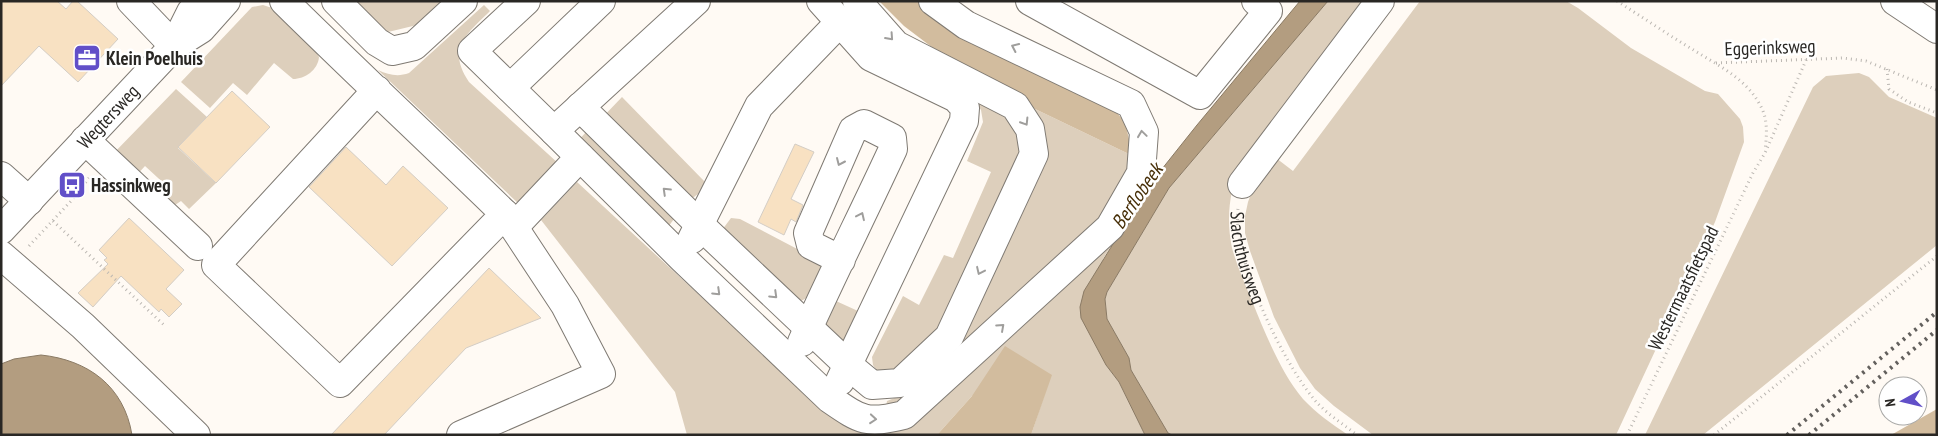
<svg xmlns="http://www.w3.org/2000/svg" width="1938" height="436" font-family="'PT Sans Narrow',sans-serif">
<rect width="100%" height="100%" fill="#fffaf4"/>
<path fill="#ddcfbc" d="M351,1H443L417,25L384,33Z
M1328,1H1369L1232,191C1228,210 1228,228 1232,248C1237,266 1245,284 1252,301C1265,333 1281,373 1303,399C1316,413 1332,424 1348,435H1172L1168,433L1131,370L1129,358L1107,319L1105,299L1107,292L1169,188Z
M1420,1H1566L1578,8L1631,48L1705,91L1718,94L1740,119L1743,127L1744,142L1715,222L1616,435H1373L1334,406L1315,389L1300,368L1274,317L1250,251L1245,233V216L1248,202L1252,191L1276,158L1293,171Z
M263,5L272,8L316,52L319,57C318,70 305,79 293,79L274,63L247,95L233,83L210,108L181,82L252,7Z
M484,5L490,11C467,34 446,48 469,82L559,164L521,206L378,70C389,75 398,77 409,73Z
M1859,73L1869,77L1889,97L1937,118V245L1703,435H1645L1813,87L1826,76Z
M176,89L207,117L178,148L216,183L189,209L181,201L175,205L163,196L170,189L145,166L135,177L111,156Z
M622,97L705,182L698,194L686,203L600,120Z
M972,97L997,102L1017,132L1021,155L934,341L899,373L879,374L873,365L872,357L903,296L919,305L944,255L953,258L991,172L967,161L983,122L981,110Z
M1033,108L1133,156L1119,201L901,407H886L887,401L897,397L943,356L1043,130L1042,121Z
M587,131L677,215L668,227L577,142Z
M577,182L826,412L855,431L869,432L1118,235L1103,259L1106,365L1119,382L1145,435H1031L1051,375L972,396L937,435H687L675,392L541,220Z
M731,218L740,219L822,262L823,266C816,282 814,300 794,303L719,234Z
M836,301L858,311L843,343L826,328V324Z"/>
<path fill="#d2bc9e" d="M879,1H920L930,13L1110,105L1125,122L1133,156L1033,108L993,81L933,48L904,26Z
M1005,346L1052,375L1031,435H937L972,396Z
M1937,409V435H1891Z"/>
<path fill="#b39d80" stroke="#8a7a64" d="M1300,1H1328L1169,188L1107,292L1105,299L1107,319L1129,358L1131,370L1168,433L1172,435H1145L1119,382L1106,365L1081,318L1080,307L1084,291L1150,184L1197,125Z
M41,355C88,360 124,386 132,435H1V364L14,359Z"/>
<path fill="#f8e1c2" stroke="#d3cdc5" d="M1,1H57L66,9L73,1H77L118,39L78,82L39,46L1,86Z
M232,91L270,127L216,183L178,147Z
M795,144L814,152L791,199L803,205L796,222L791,219L784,235L758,222Z
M346,147L386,185L403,166L448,208L392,266L309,187Z
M129,218L184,270L166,289L182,304L169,317L161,309L159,312L121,276L93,307L78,293L108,264L104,260L107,258L99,250Z
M489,268L541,318L466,348L384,435H331Z"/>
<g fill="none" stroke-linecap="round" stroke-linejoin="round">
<g stroke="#7f7a73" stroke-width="30">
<g id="minor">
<path d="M131,1L174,46"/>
<path d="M284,1C357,73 432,143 505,214L340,383L216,265L377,90"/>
<path d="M336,1L377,42L392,51L414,46L463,1"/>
<path d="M526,1L472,51L554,131"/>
<path d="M696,1L554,131L682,258L830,399C862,421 866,424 904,415L1110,227L1141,173L1144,132L1131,104L966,25L933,1"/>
<path d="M821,1L871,57L956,98L965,108L964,121L840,381"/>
<path d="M1030,1L1200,95L1268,11L1256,1"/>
<path d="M1895,1L1937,29"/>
<path d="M178,38L191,12L200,1"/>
<path d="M510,88L601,1"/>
<path d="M580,107L700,225L848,365L872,385L900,383L949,337L1034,154L1030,129L1015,106L896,45L857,1"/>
<path d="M85,140L198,246"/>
<path d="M1,176L29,201"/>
<path d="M1242,184L1380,1"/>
<path d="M514,227L580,157"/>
<path id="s2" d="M1,230L174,46L201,29L226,1"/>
<path d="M692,239L759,106L840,22"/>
<path d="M1,255L83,326L196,435"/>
<path d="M802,342C831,277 863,214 893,149L892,138L864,124L853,130L808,233L811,245L841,260"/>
<path d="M461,435L601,374L565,305L505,214"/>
</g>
</g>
<g stroke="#bbb7b2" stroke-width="3" stroke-dasharray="1 4" stroke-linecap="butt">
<path d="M1617,1C1642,17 1667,34 1692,49C1717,65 1746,78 1760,105C1768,118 1767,135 1765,150"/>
<path d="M1716,63L1843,58L1866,61L1937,90"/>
<path d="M1887,69L1889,89L1908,102L1937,113"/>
<path id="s1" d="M1238,209C1232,258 1282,360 1313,398C1325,413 1342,423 1357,435"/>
<path d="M53,221L165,326"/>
<path d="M29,246L72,200L89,178"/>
<path d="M1627,435L1753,173L1765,153L1807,58"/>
<path d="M1714,435L1937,256"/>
</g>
<use href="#minor" stroke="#fff" stroke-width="28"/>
<path stroke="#63605d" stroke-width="4" stroke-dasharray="2.5 5" stroke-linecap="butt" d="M1787,435L1937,312
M1809,435L1937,330"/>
</g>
<defs><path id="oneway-chevron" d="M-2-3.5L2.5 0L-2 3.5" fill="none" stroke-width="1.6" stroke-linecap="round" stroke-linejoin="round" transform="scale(1.25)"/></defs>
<g stroke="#9f9e9c">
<use href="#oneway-chevron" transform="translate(890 37) rotate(48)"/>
<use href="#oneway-chevron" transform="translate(1015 47) rotate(-155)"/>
<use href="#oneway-chevron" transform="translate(1025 122) rotate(58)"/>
<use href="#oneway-chevron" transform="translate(1142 134) rotate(-98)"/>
<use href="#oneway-chevron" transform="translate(840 162) rotate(114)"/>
<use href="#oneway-chevron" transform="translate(666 191) rotate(-136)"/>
<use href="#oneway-chevron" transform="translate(861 216) rotate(-65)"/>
<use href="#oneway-chevron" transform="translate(980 271) rotate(115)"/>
<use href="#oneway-chevron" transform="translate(717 292) rotate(44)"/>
<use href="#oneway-chevron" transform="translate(774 295) rotate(44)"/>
<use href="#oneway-chevron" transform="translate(1001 327) rotate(-42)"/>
<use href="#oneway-chevron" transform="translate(873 419) rotate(5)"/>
</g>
<defs>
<g id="office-square" transform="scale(1.4375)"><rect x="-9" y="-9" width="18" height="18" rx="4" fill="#614fc8" stroke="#fff"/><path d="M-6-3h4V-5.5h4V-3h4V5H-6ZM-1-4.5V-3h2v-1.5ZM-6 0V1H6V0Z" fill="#fff"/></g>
<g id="bus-square" transform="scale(1.4375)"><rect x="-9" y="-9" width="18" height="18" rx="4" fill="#614fc8" stroke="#fff"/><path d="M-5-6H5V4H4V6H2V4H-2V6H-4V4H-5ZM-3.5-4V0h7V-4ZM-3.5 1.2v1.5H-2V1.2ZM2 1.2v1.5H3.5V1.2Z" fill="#fff"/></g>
</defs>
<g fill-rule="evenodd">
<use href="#office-square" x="87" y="58"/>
<use href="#bus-square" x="72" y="185"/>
</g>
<g text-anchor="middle" stroke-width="5" stroke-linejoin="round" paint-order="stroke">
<g font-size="19" fill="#292724" stroke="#fff">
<text transform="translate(1770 47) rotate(-2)" y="7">Eggerinksweg</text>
<text dy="7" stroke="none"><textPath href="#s2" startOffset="156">Wegtersweg</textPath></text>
<text dy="7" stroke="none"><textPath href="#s1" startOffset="50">Slachthuisweg</textPath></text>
<text transform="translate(1683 288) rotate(-64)" y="7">Westermaatsfietspad</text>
</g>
<g font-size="19" font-weight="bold" fill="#292724" stroke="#fff" text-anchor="start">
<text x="106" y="65">Klein Poelhuis</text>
<text x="91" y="192">Hassinkweg</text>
</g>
<g font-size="20" font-style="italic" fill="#472f08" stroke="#fff">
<text transform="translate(1137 196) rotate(-56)" y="7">Berflobeek</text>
</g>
</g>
<rect width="1938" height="436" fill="none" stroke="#292724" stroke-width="5"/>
<g transform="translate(1903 401) rotate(262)"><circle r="24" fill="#ffffff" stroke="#a9a9a7"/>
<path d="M0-4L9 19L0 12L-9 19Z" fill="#614fc8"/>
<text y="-8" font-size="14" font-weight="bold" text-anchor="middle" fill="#292724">N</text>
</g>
</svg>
